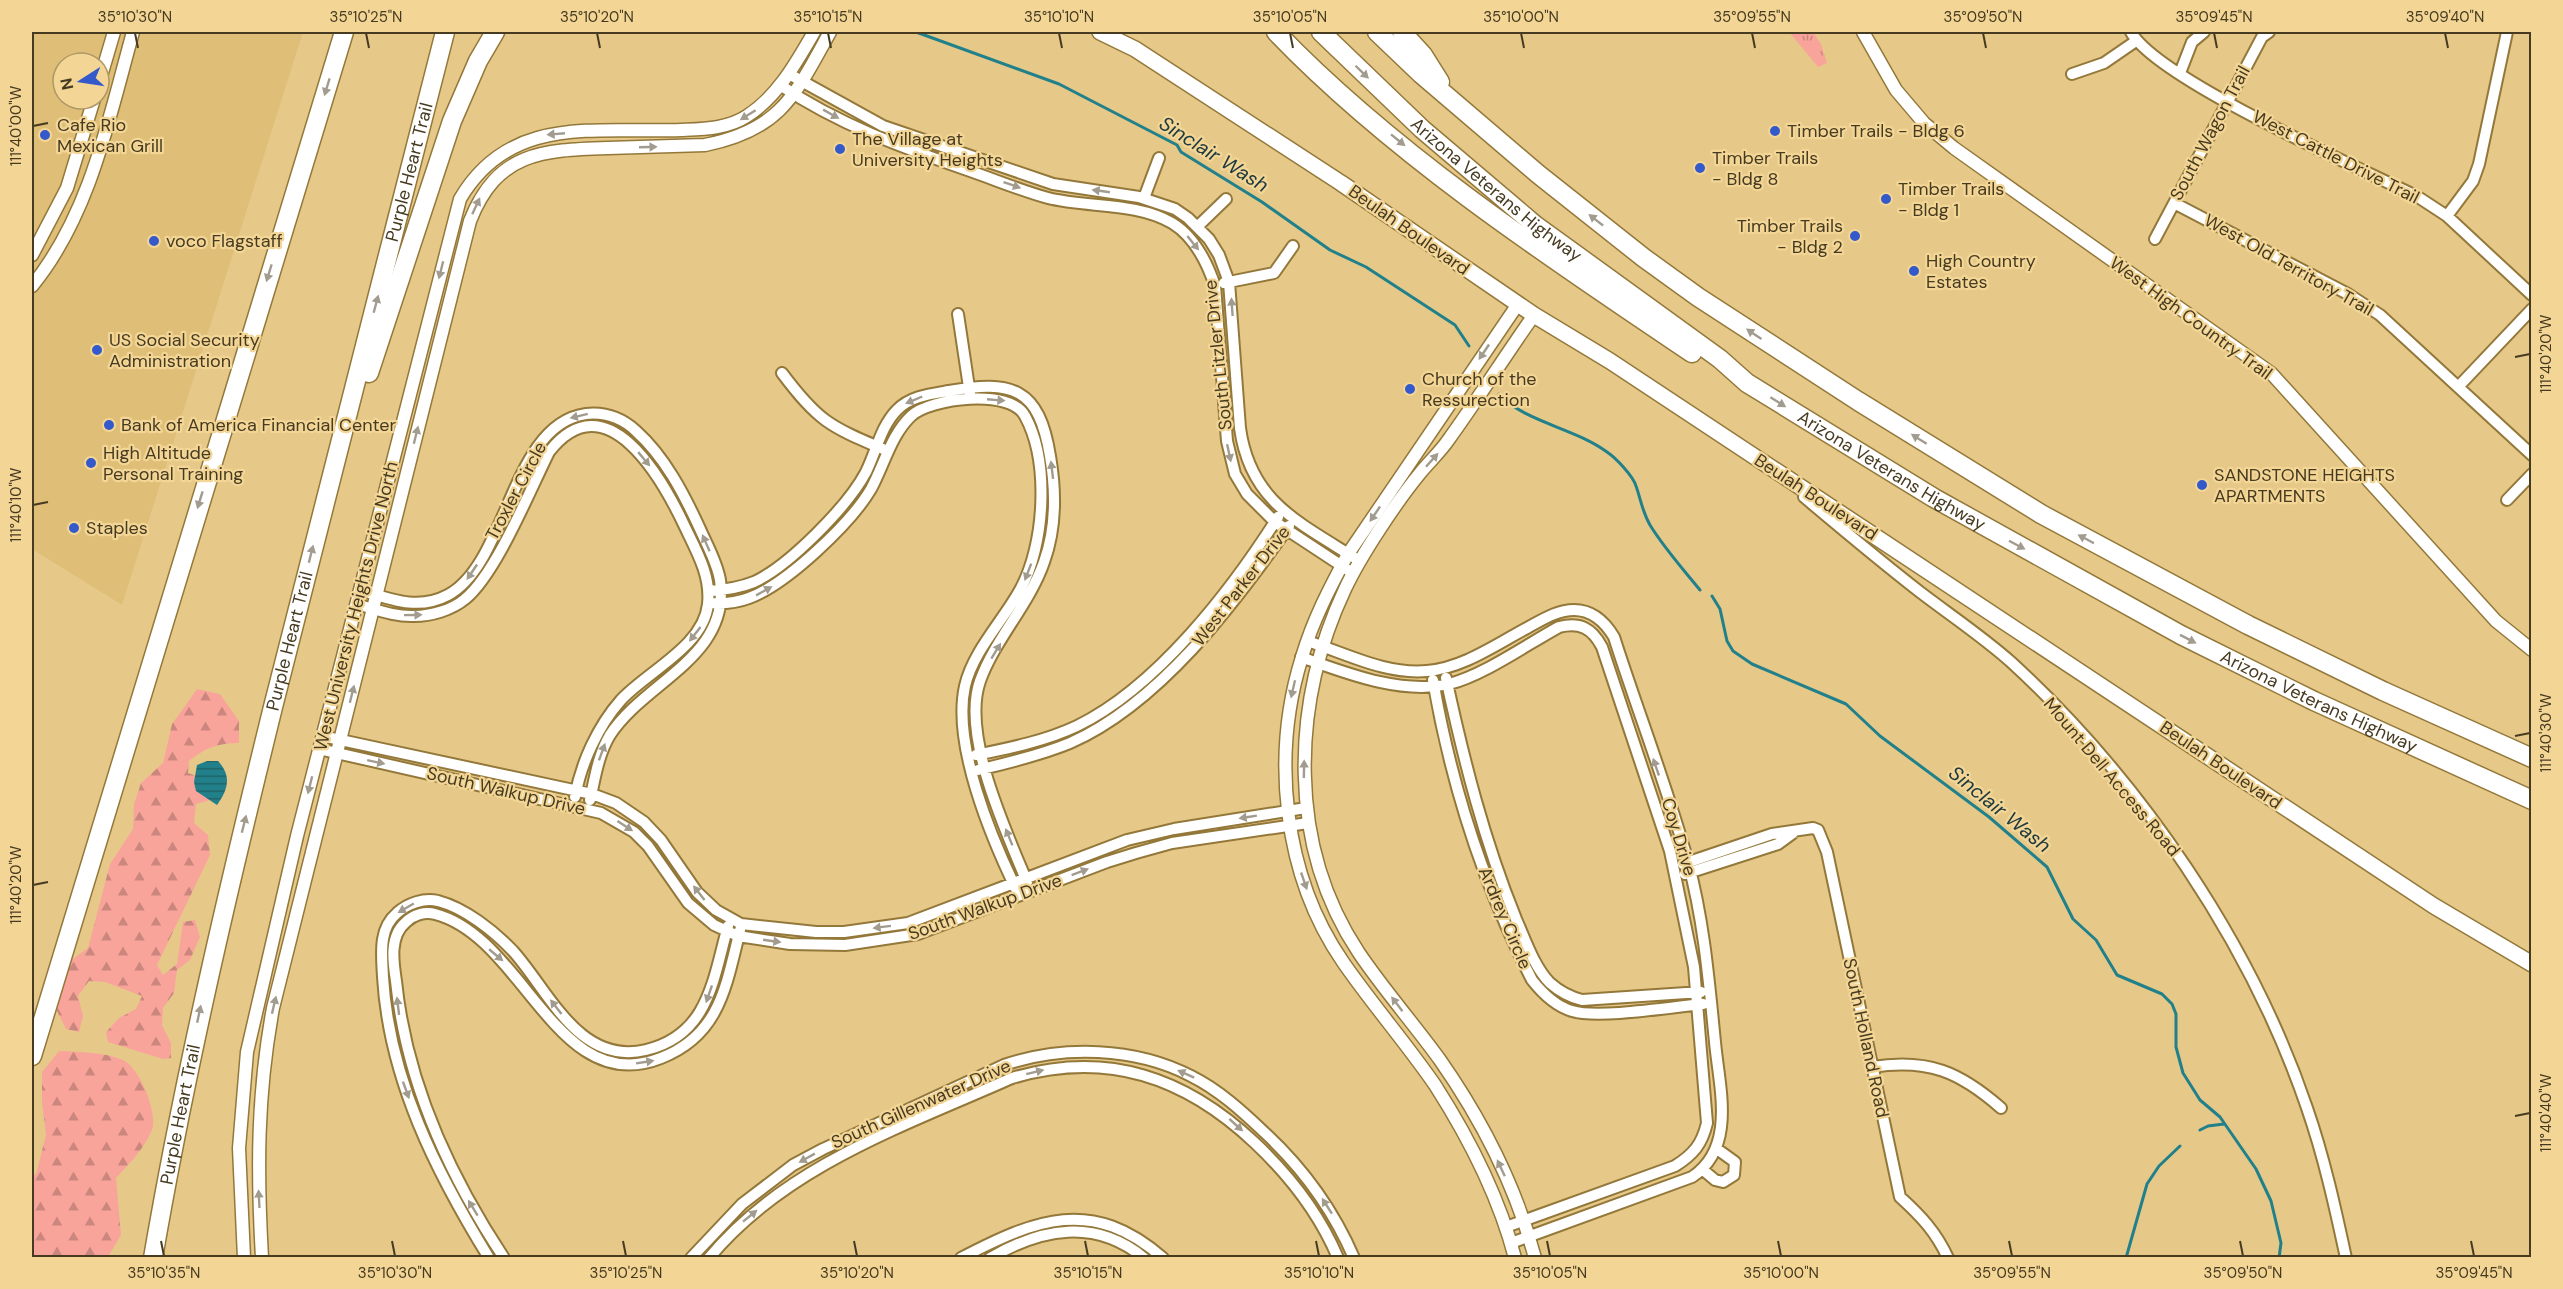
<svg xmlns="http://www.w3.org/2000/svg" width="2563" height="1289" font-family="'DM Sans',sans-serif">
<defs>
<pattern id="grass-tufts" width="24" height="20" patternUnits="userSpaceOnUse" patternTransform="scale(1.5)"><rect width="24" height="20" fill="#f9a49b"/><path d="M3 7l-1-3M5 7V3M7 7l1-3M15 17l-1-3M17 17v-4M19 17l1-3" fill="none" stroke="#cb877e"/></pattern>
<pattern id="forest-firs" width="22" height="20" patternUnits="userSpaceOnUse" patternTransform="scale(1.5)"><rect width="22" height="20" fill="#f9a49b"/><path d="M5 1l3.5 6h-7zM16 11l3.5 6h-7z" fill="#cb877e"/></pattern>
<pattern id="water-rules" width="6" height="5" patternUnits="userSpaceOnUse" patternTransform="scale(1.5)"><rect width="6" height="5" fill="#21808a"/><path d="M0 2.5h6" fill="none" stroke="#1e646a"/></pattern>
</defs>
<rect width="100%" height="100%" fill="#e6c989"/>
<path fill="#dfbf77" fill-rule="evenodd" d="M32,32H303L122,605L32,549ZM63,63H99V99H63Z"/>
<path fill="url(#grass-tufts)" d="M1789,32H1813L1821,44L1827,63L1818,67Z"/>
<path fill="url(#forest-firs)" d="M197,689L220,694L239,721V743C218,743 205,748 189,761L188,773L208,780L217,798L196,804L194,823L208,835L210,855L157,965L163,975L177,964L183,922L195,920L200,937L190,960L177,970L174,993L163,1008L162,1025L171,1043V1058L163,1059L108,1042L106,1032L119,1018L136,1009L142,996L105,982L89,981L78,996L83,1016L79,1032L66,1029L57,1011L61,983L71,960L88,948L110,864L133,829L134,804L141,783L163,763L172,724Z
M59,1051C81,1052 103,1052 123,1060C140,1068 158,1113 152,1130C144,1149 130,1163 116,1178L121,1235L108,1257H32V1176L36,1174L46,1135L42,1102V1072Z"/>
<path fill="url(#water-rules)" d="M207,761H218C232,776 228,790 217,805L196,791L194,782L197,765Z"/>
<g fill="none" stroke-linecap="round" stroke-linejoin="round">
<path stroke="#21808a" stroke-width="3" d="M916,32L1059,84L1177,145L1181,152L1262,202L1330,250L1366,267L1455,325L1469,346
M1499,394C1524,422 1575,428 1607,452C1616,458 1633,476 1636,486C1641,500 1642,511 1650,525C1664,548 1683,569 1700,590
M1712,596L1720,609L1727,641L1733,651L1752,664L1846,704L1880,736L1989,817L2047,867L2073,919L2096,940L2117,975L2162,994L2172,1004L2176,1014V1047L2183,1073L2200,1100L2220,1117L2256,1169L2271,1201L2281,1243L2279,1258
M2200,1130L2208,1126L2224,1124
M2126,1258L2147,1184L2159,1166L2180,1146"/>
<g stroke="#93783a" stroke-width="14">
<path id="minor" d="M2131,32C2157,79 2360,168 2418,197L2447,216L2532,295
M2180,73L2192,42L2204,32
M789,74L883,126L1053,184L1139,197L1175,209L1188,218L1209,239L1219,255L1229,282L1240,428C1250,501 1298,522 1355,558
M2072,74L2104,63L2136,41
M780,85C839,125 904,148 970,171C996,180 1022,191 1048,198C1088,208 1136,202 1172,223C1195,237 1207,262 1215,286L1227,441L1235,474L1247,494L1275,522L1348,570
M1144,198L1159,158
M2174,203L2348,294L2380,315L2532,455
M2447,216L2473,181L2479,164L2507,32
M1198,226L1226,199
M2155,239L2262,37L2269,32
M1224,283L1274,273L1293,246
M958,314L970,394
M782,373C818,421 829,426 883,449
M2458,387L2532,309
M1804,497C1842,529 1880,561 1920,592C1950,615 1983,637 2011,662C2140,780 2251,943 2307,1108C2324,1157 2335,1207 2346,1258
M2507,500L2532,474
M360,590C390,599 418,611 448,595C508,563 511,424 586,414C605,412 622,418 636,431C665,457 684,494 700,529C707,545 717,562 720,580C731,657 645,681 610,735C598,755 595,778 590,800
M709,591C724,590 739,588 754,582C789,566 848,506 866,472C876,452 881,426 897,410C910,396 931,394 949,391C1012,380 1039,387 1050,456C1056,491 1056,529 1044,562C1029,605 995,639 980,681C961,735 1006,831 1027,882
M708,603C722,604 736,603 749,598C787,584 851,523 871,489C884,465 891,435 911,416C930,398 1011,388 1025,416C1050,462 1045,545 1020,590C1003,621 973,651 965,686C952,744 991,837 1016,889
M356,604C375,609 395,617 414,616C431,616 452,610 465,599C496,574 530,490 549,452C606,379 662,478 685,527C697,552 711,576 708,604C704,646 648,671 621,700C598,726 581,763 575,797
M1307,641C1345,653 1386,675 1427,671C1463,668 1495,645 1527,628C1542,620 1557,610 1574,610C1592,610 1605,622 1614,637C1638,712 1667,786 1688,862C1704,921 1709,982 1715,1042C1719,1087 1737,1147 1692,1177L1511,1243
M1301,657C1346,673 1401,695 1449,684C1484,675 1526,645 1559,627C1580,622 1592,628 1602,647L1670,851L1694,967L1707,1123C1702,1144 1694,1154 1675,1166L1506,1227
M1446,678C1464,761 1484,840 1516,919C1525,939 1534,967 1550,983C1559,991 1570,997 1582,1000L1701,992
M1433,680C1451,784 1484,887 1532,980C1543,994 1555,1006 1572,1011C1598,1019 1672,1007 1703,1004
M322,736L592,794L616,803L644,822L661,840L697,892L716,910L741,924L816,932H844L908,923L1127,840L1174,829L1306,808
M319,749L601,813L634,832L648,846L688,903L714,925L738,936L790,944L845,945L918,934L1107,862L1136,853L1172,843L1308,823
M976,755C1010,748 1045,741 1077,726C1157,687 1231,591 1278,517
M978,770C1008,763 1041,755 1070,743C1159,704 1234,604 1289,526
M1683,864L1772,834L1813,828L1818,830L1827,852L1900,1197C1921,1216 1936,1232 1948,1258
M1685,874L1778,844L1793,833
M1872,1067C1928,1058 1960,1072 2001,1108
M1702,1169L1715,1180L1723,1182L1734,1175L1735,1162L1717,1149
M489,1258C436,1172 389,1079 383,977C382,955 378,929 397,913C408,903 424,898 438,901C465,908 494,931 513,951C549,991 579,1066 646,1050C709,1035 713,979 728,926
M504,1258C449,1175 406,1080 396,981C393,962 389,936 406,922C413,915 425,911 435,914C524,937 557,1099 661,1058C720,1035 726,986 740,930
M691,1258L742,1204L793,1165L823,1149L1004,1065C1063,1045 1135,1047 1191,1076C1219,1090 1242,1111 1264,1132C1303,1168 1333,1209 1354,1258
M709,1258C785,1166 906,1125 1012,1078C1107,1050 1185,1077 1255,1143C1290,1176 1319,1213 1338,1258
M961,1258C1036,1219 1092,1196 1163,1258
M990,1258C1042,1228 1095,1218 1144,1258"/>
</g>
<g stroke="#93783a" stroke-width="15">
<path id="tertiary" d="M1863,32L1896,90L1924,123L1954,148L2271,373L2496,621L2532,650
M99,83L114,32
M32,255L67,188L94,99
M32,286C90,215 109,118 133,32
M1534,315C1505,356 1478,399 1449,439C1441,451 1430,461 1421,472C1397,501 1361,555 1345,589C1291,704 1287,845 1359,953C1384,990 1414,1024 1440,1060C1482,1120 1516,1187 1535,1258
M244,1258L239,1148L247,1052L297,836L460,199C510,114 595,133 681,130C703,129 727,129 747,116C778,96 796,63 814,32
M262,1258C257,1170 257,1095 273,1008L470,221C497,152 542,150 608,148C640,147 672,146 705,145C781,130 795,95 830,32
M1515,1258C1499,1197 1469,1138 1435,1085C1406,1043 1372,1004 1343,962C1283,875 1271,756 1302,657C1313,620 1330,587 1348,554L1518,304"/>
</g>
<g stroke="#93783a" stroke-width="18">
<path id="secondary" d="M1100,32L1135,49L1341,183L1534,315L1610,361L2434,906L2532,964"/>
</g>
<g stroke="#93783a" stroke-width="21">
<g id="motorway">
<path d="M1276,32C1393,154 1552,259 1692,353"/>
<path id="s1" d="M1321,32L1422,129L1535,225L1720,359L1747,383L1934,498L2181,635L2314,701L2532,800"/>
<path d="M1377,32L1421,74L1538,174L1644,258L1698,297L1858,401L2041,514L2248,625L2383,691L2532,758"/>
<path d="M1402,32L1423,55L1440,82"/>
<path d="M369,373L452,121L478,61L495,32"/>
<path d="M32,1056L344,32"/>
<path id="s2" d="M153,1258C185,1072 228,890 273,707C329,481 388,257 445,32"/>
</g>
</g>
<use href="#minor" stroke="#fff" stroke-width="10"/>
<use href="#tertiary" stroke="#fff" stroke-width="12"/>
<use href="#secondary" stroke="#fff" stroke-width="15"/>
<use href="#motorway" stroke="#fff" stroke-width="18"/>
</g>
<defs><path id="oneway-solid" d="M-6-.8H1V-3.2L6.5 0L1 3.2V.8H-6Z" transform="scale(1.5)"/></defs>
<g fill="#a29c90">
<use href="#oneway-solid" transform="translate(1362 72) rotate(44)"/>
<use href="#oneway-solid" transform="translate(327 87) rotate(107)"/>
<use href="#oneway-solid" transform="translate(831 114) rotate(29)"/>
<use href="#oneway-solid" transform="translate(748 115) rotate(148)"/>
<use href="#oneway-solid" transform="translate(556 134) rotate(175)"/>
<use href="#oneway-solid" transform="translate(1398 140) rotate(39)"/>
<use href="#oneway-solid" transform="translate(648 147) rotate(-2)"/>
<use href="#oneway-solid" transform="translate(1012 185) rotate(19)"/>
<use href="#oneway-solid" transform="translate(1101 191) rotate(-172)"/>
<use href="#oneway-solid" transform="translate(476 206) rotate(-65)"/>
<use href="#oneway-solid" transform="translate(1596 220) rotate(-142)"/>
<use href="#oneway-solid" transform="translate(1193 243) rotate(51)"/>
<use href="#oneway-solid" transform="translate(441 270) rotate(104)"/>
<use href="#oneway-solid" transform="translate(269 273) rotate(107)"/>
<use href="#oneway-solid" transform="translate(376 304) rotate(-75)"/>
<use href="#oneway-solid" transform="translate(1232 307) rotate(-94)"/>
<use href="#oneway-solid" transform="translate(1754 334) rotate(-146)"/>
<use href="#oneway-solid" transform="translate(1484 352) rotate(124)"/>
<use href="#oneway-solid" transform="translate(914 400) rotate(157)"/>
<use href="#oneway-solid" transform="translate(996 400) rotate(5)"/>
<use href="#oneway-solid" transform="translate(1778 402) rotate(32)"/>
<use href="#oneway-solid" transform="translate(579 416) rotate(166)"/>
<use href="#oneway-solid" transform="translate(416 435) rotate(-76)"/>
<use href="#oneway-solid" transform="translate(1919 439) rotate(-148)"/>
<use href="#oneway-solid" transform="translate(1229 453) rotate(78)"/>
<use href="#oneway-solid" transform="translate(644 459) rotate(50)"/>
<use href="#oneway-solid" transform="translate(1432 460) rotate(-48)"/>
<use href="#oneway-solid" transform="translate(1052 470) rotate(-97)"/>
<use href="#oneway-solid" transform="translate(200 500) rotate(107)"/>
<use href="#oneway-solid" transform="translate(1375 514) rotate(124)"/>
<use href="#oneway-solid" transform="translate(2086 539) rotate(-152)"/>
<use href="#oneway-solid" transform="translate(706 543) rotate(-114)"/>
<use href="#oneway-solid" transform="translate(2017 545) rotate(28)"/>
<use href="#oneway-solid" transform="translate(311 554) rotate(-76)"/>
<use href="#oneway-solid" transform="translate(472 572) rotate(124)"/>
<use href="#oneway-solid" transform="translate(1028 572) rotate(111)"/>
<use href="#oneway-solid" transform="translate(764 591) rotate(-29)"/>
<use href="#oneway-solid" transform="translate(413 615) rotate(-1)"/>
<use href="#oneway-solid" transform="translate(695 634) rotate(128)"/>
<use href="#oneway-solid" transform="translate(2188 639) rotate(27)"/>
<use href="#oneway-solid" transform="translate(996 651) rotate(-59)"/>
<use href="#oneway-solid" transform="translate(1293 689) rotate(103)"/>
<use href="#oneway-solid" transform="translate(352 694) rotate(-76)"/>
<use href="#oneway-solid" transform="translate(602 752) rotate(-70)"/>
<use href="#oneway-solid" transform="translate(376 762) rotate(12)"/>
<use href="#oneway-solid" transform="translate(1656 767) rotate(-109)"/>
<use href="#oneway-solid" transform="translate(1304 769) rotate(-89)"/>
<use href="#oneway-solid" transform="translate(310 785) rotate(104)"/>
<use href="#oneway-solid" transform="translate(1248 817) rotate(171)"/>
<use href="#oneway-solid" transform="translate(244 824) rotate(-76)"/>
<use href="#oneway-solid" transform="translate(625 826) rotate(33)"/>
<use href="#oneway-solid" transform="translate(1009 837) rotate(-112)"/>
<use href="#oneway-solid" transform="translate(1080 872) rotate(-21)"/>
<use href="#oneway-solid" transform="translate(1304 881) rotate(71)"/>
<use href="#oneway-solid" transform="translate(699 893) rotate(-128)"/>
<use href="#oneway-solid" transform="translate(406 908) rotate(150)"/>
<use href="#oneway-solid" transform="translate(882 927) rotate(173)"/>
<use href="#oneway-solid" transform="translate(772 941) rotate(8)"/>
<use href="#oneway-solid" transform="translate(496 955) rotate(40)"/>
<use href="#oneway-solid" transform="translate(709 994) rotate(109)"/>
<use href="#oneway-solid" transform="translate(1397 1004) rotate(-127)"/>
<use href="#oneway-solid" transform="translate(274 1005) rotate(-77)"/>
<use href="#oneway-solid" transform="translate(398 1006) rotate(-97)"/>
<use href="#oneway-solid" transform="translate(556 1007) rotate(-128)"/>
<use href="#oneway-solid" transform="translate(199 1014) rotate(-78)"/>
<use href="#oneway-solid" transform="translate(645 1062) rotate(-9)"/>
<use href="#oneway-solid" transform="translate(1035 1072) rotate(-14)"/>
<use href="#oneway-solid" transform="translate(1186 1074) rotate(-156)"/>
<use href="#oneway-solid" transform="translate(406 1090) rotate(70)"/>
<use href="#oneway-solid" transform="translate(1236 1125) rotate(42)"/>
<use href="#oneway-solid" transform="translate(807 1158) rotate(151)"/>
<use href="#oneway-solid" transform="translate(1501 1168) rotate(-115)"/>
<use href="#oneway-solid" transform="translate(259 1199) rotate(-93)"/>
<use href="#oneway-solid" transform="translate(1327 1206) rotate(-123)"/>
<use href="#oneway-solid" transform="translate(473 1208) rotate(-121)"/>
<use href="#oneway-solid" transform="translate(750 1216) rotate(-39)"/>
</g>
<path fill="none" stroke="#463a20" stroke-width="2" d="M135,33L138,48M366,33L369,48M597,33L600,48M828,33L831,48M1059,33L1062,48M1290,33L1293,48M1521,33L1524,48M1752,33L1755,48M1983,33L1986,48M2214,33L2217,48M2445,33L2448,48M33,126L48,123M2515,357L2530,354M33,505L48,502M2515,736L2530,733M33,885L48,882M2515,1116L2530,1113M161,1241L164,1256M392,1241L395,1256M623,1241L626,1256M854,1241L857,1256M1085,1241L1088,1256M1316,1241L1319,1256M1547,1241L1550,1256M1778,1241L1781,1256M2009,1241L2012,1256M2240,1241L2243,1256M2471,1241L2474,1256"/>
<g fill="#3459ca" stroke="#f3d696" stroke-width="2">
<circle cx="1775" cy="131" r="6"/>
<circle cx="45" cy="135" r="6"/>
<circle cx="840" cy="149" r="6"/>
<circle cx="1700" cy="168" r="6"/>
<circle cx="1886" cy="199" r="6"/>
<circle cx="1855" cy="236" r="6"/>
<circle cx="154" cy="241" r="6"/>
<circle cx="1914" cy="271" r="6"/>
<circle cx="97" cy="350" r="6"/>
<circle cx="1410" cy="389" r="6"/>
<circle cx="109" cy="425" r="6"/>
<circle cx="91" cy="463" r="6"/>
<circle cx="2202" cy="485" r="6"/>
<circle cx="74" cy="528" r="6"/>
</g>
<g text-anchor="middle" stroke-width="4.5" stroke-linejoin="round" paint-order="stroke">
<g font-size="18" fill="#463a20" stroke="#f3d696" text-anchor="start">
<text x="57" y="131">Cafe Rio<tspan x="57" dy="21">Mexican Grill</tspan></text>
<text x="1787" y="137">Timber Trails - Bldg 6</text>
<text x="852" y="145">The Village at<tspan x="852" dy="21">University Heights</tspan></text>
<text x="1712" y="164">Timber Trails<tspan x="1712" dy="21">- Bldg 8</tspan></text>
<text x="1898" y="195">Timber Trails<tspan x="1898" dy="21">- Bldg 1</tspan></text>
<text x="1843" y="232" text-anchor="end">Timber Trails<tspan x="1843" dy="21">- Bldg 2</tspan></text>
<text x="166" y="247">voco Flagstaff</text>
<text x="1926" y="267">High Country<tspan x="1926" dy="21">Estates</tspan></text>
<text x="109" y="346">US Social Security<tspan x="109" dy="21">Administration</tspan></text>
<text x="1422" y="385">Church of the<tspan x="1422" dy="21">Ressurection</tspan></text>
<text x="121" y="431">Bank of America Financial Center</text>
<text x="103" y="459">High Altitude<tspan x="103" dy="21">Personal Training</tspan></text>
<text x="2214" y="481">SANDSTONE HEIGHTS<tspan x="2214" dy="21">APARTMENTS</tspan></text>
<text x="86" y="534">Staples</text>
</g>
<g font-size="18" fill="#463a20" stroke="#f3d696">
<text transform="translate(2210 133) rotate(-62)" y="6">South Wagon Trail</text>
<text transform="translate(2336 157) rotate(27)" y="6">West Cattle Drive Trail</text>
<text dy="6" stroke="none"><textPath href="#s2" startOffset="1116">Purple Heart Trail</textPath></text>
<text dy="6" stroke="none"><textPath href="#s1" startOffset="236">Arizona Veterans Highway</textPath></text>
<text transform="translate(1409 230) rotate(35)" y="6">Beulah Boulevard</text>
<text transform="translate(2289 265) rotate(29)" y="6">West Old Territory Trail</text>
<text transform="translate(2191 318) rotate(36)" y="6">West High Country Trail</text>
<text transform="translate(1218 355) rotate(-96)" y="6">South Litzler Drive</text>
<text dy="6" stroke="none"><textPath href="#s1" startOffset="722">Arizona Veterans Highway</textPath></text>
<text transform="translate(516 491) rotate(-62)" y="6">Troxler Circle</text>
<text transform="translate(1816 497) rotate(33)" y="6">Beulah Boulevard</text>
<text transform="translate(1241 586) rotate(-52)" y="6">West Parker Drive</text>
<text transform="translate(356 606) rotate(-76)" y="6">West University Heights Drive North</text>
<text dy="6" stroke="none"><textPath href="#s2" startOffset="632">Purple Heart Trail</textPath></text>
<text dy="6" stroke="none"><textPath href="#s1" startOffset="1208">Arizona Veterans Highway</textPath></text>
<text transform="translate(2221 765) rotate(34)" y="6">Beulah Boulevard</text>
<text transform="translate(2112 777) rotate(50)" y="6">Mount Dell Access Road</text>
<text transform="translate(506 791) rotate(13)" y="6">South Walkup Drive</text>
<text transform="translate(1679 837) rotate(73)" y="6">Coy Drive</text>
<text transform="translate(985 907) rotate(-20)" y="6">South Walkup Drive</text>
<text transform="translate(1505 918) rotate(67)" y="6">Ardrey Circle</text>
<text transform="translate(1866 1038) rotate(78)" y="6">South Holland Road</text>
<text transform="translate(921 1104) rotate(-24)" y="6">South Gillenwater Drive</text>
<text dy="6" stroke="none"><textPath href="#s2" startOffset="146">Purple Heart Trail</textPath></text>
</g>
<g font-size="20" font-style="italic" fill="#203b3f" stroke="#f3d696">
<text transform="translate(1214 154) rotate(32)" y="7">Sinclair Wash</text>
<text transform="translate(2000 809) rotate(39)" y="7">Sinclair Wash</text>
</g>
</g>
<rect width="2563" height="1289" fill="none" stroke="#f3d696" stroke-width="66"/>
<g transform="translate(81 81) rotate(258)"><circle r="28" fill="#f3d696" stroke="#ae9867" stroke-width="1.5"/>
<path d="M0-4.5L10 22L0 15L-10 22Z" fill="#3459ca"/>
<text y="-9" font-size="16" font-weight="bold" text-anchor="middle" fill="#463a20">N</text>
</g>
<rect x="33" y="33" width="2497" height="1223" fill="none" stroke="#463a20" stroke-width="2"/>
<g font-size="15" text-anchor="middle" fill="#463a20">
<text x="135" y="22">35°10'30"N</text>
<text x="366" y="22">35°10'25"N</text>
<text x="597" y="22">35°10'20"N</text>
<text x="828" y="22">35°10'15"N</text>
<text x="1059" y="22">35°10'10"N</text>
<text x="1290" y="22">35°10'05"N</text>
<text x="1521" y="22">35°10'00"N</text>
<text x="1752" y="22">35°09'55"N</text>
<text x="1983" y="22">35°09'50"N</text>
<text x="2214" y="22">35°09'45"N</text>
<text x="2445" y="22">35°09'40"N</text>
<text transform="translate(16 126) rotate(-90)" y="5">111°40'00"W</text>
<text transform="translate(2546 354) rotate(-90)" y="5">111°40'20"W</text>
<text transform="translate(16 505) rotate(-90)" y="5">111°40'10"W</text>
<text transform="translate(2546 733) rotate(-90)" y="5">111°40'30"W</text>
<text transform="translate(16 885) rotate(-90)" y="5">111°40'20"W</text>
<text transform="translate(2546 1113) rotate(-90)" y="5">111°40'40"W</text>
<text x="164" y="1278">35°10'35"N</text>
<text x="395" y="1278">35°10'30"N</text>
<text x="626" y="1278">35°10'25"N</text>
<text x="857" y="1278">35°10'20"N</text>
<text x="1088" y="1278">35°10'15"N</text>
<text x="1319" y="1278">35°10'10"N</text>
<text x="1550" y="1278">35°10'05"N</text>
<text x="1781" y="1278">35°10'00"N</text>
<text x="2012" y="1278">35°09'55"N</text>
<text x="2243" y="1278">35°09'50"N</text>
<text x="2474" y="1278">35°09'45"N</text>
</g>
</svg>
